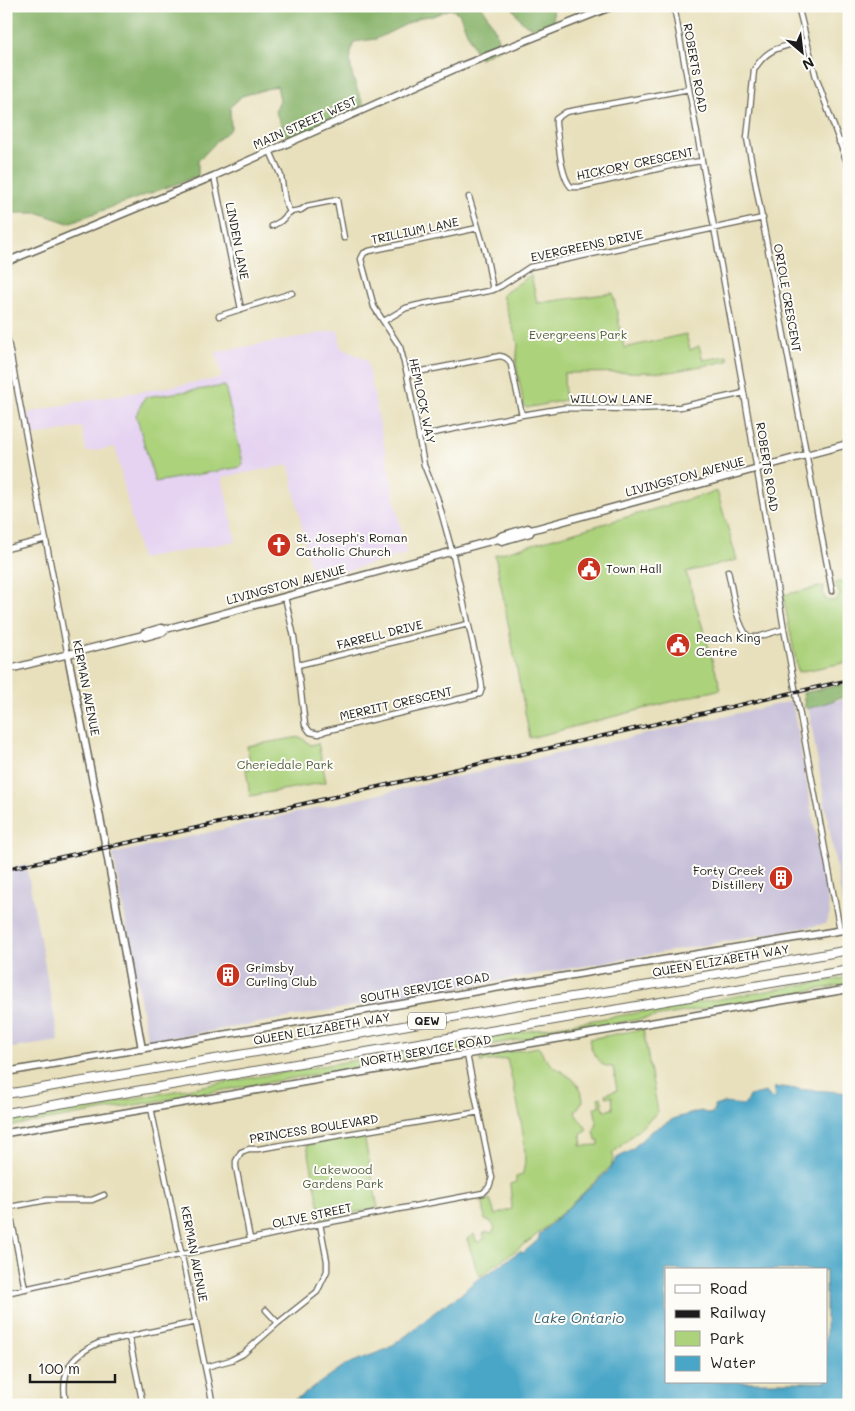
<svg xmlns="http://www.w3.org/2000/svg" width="855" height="1411" font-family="Mali,sans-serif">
<rect width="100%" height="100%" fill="#fdfcf7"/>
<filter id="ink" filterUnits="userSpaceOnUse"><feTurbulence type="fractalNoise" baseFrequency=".02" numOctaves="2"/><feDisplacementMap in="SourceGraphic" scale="10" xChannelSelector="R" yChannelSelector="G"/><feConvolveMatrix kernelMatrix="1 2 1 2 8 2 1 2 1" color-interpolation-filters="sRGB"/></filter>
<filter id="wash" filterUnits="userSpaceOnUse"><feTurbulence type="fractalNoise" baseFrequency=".0096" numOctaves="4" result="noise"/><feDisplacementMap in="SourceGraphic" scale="20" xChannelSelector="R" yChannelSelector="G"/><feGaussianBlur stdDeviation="1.12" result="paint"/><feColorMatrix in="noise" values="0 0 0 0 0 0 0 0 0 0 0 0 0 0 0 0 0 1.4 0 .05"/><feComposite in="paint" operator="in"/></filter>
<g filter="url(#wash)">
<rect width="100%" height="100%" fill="#e8e0bc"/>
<path fill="#e5d3f1" d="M338,330L341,348L367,360L406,554L313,580L289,465L222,477L236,541L141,559L115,447L86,452L82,427L31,436L27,413L72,403L222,378L216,352Z"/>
<path fill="#c7c0d9" d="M849,698V923H846L808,706Z
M792,701L830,914L825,924L148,1042L113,854Z
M26,864L59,1041L6,1049V872Z"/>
<path fill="#acd27c" stroke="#64774c" d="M531,275L537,303L613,293L624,348L686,334L690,350L699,346L703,360L728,356V361L670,372L564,373L565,400L527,408L524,406L516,364L518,344L502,295Z
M225,386L243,463L241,467L155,482L136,415L145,397Z
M717,491L737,560L686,572L721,689L530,738L495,555Z
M849,580V662L798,672L783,595L824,586L823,593L825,599L830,601L836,600L840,595L835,583Z
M300,737L311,745L318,743L326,782L250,796L246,769L251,768L247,746Z
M849,977V984L6,1127V1121L226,1082Z
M643,1029L658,1112L612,1154L614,1156L611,1166C586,1190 561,1215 534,1237C517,1251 498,1261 481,1276L478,1274L467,1239L474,1234L476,1241L479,1242L485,1238L483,1234L487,1232L492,1233L495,1228L491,1222L485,1220L483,1202L490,1199L495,1215L512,1209L510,1184L516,1182V1177L522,1175C532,1153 513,1085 507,1059L480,1062V1057L538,1047C542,1051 543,1057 547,1060C561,1076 581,1075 583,1101L575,1112C578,1121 586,1123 587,1131L581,1134L583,1144H580V1146L599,1145V1141H596L594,1130L597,1124L594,1107L600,1106L598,1098L601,1097L604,1110L613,1109L612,1096L606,1097L605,1094L617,1090L613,1067C599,1068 591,1052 589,1039Z
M364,1136L378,1208L322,1219L307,1145Z"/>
<path fill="#89b46c" stroke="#526844" d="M6,6H482L496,31L500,48L480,58L477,56L459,13L450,9L433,16L421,17L376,39L354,42C345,66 355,83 364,106L302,135L288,139L275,111L280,100L277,86L242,96L230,107L231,129L220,138L198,161V176L68,223L39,213H6Z
M512,6H547L553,10L554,23L545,30C526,28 520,22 512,6Z
M849,683V696L835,699V700L807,709L805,707L803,693Z"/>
<path fill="#49a6c7" stroke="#326172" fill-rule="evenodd" d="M783,1087C805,1091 827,1090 849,1093V1405H285L301,1396L345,1365L387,1349L407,1335L441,1307L460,1295L475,1281L489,1273L520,1251L523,1253L538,1240L540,1234L609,1170L617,1158L630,1151L650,1132L675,1118L701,1111L709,1114L715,1111L714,1106L724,1103L745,1105L749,1096L766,1092L772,1099L775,1097L774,1088ZM666,1270H826V1382H666Z"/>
</g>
<g filter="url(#ink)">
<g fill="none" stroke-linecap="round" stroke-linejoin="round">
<g stroke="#636154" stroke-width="7">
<path id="street" d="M674,6L744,393L784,629L840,930
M798,6L816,77L849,168
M806,41C782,47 767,47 754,70L747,138L832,591
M689,89L566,112L556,119V125C559,142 560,175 571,187H580L674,165L702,161
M839,142L849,140
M270,151L281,176L285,201L290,212
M214,176L241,309
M469,197L486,254L493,290
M272,226L281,221L290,212L301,210L307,206L337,200L344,238
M219,316L292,293
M384,321L406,308L418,305L493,290L501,286L530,267L763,218
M6,331L68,656
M407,374L500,356C506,357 509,359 511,365L522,415
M419,436L522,415L564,408L634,409L680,407L744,393
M6,549L46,539
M728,571C733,592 735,620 748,637H758L784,629
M285,597L294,637L305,725L310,732L319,734L325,731L480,694L482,688L481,680L452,551L437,497L424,465L407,374L400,347L374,307L361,259L364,253L369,251L478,228
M298,665L468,624
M6,768H7
M151,1108L213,1405
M6,1191L25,1289
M10,1207L47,1200H92L104,1195
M250,1239L236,1167V1161L241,1152L249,1149H258L479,1112
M6,1293L320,1224L483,1193L489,1187L492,1178L467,1055
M266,1310L278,1323
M129,1337L143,1405
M206,1367L231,1360L243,1354L278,1323L317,1292L327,1271V1261L320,1224
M66,1405C60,1373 69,1356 99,1343L196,1322"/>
</g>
<g stroke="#636154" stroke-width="9">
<path id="secondary" d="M6,262L214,176L459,67L613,6
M498,539L501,536L528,528L531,530
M143,635L145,637L163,632L166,629
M68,656L105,843L142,1049
M6,670L143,635L144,633L161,628L166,629L498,539L502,541L530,533L531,530L806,455L844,445L849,442
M6,1072L530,982L849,929
M6,1133L849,989"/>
</g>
<g stroke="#636154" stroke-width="10">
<path id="highway" d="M6,1094L280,1048L520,1005L682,980L849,950
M6,1113C287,1067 568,1016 849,970"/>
</g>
<use href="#street" stroke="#fff" stroke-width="4.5"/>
<use href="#secondary" stroke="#fff" stroke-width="6"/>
<use href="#highway" stroke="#fff" stroke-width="8"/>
<g stroke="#1c1c1c" stroke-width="4">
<path id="rail" d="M6,869L210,825L849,680"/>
</g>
<use href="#rail" stroke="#fdfcf7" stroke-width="2" stroke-dasharray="5.5" stroke-linecap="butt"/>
</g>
</g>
<defs>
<g id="church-disc" transform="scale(1.25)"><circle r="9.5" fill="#c8321e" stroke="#fdfcf7"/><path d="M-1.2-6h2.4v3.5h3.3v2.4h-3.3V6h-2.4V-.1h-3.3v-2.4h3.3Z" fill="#fff"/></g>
<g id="civic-disc" transform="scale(1.25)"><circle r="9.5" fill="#c8321e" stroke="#fdfcf7"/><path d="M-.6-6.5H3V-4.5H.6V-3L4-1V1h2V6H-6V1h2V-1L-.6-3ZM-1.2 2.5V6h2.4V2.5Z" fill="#fff"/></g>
<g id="building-disc" transform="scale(1.25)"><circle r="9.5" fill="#c8321e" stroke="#fdfcf7"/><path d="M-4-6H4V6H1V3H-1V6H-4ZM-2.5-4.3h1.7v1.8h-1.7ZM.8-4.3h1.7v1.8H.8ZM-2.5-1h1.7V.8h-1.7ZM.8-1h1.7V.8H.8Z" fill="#fff"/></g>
</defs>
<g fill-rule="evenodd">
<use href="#church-disc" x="279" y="545"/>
<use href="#civic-disc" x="589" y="569"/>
<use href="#civic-disc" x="678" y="645"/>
<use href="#building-disc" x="781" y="878"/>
<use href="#building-disc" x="228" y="975"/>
</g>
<g text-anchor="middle" stroke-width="4" stroke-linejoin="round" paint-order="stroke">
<rect fill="#fdfcf7" stroke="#605f5e" stroke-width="1" x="408" y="1012.5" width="38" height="17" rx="4"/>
<g font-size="11" font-weight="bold" fill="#1c1c1c">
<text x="427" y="1025">QEW</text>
</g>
<g font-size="12" fill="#1c1c1c" stroke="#fdfcf7">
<text transform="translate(695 68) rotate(80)" y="4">ROBERTS ROAD</text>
<text transform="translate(305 123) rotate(-24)" y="4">MAIN STREET WEST</text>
<text transform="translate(635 164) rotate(-12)" y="4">HICKORY CRESCENT</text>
<text transform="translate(415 231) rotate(-12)" y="4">TRILLIUM LANE</text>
<text transform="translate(237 241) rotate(79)" y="4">LINDEN LANE</text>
<text transform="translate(587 246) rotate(-12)" y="4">EVERGREENS DRIVE</text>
<text transform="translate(787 298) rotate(80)" y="4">ORIOLE CRESCENT</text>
<text x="611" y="403">WILLOW LANE</text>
<text transform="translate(422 401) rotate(78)" y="4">HEMLOCK WAY</text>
<text transform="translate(767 467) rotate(81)" y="4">ROBERTS ROAD</text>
<text transform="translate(685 477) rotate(-15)" y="4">LIVINGSTON AVENUE</text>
<text transform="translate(286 585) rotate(-15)" y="4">LIVINGSTON AVENUE</text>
<text transform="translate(380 635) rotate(-14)" y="4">FARRELL DRIVE</text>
<text transform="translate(86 688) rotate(79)" y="4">KERMAN AVENUE</text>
<text transform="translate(396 704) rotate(-13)" y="4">MERRITT CRESCENT</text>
<text transform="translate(721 961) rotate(-10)" y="4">QUEEN ELIZABETH WAY</text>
<text transform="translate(425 988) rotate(-10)" y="4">SOUTH SERVICE ROAD</text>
<text transform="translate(322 1029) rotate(-10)" y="4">QUEEN ELIZABETH WAY</text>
<text transform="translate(426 1051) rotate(-10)" y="4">NORTH SERVICE ROAD</text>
<text transform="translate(314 1129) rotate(-9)" y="4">PRINCESS BOULEVARD</text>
<text transform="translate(312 1216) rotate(-12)" y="4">OLIVE STREET</text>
<text transform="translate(194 1254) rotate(79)" y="4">KERMAN AVENUE</text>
</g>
<g font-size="12" fill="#4e5c3e" stroke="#fdfcf7">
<text x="578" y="339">Evergreens Park</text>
<text x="285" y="769">Cheriedale Park</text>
<text x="343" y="1174">Lakewood<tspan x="343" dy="14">Gardens Park</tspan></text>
</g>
<g font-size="12" fill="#1c1c1c" stroke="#fdfcf7" text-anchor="start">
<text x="296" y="542">St. Joseph's Roman<tspan x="296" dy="14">Catholic Church</tspan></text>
<text x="606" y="573">Town Hall</text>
<text x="696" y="642">Peach King<tspan x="696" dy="14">Centre</tspan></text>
<text x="764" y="875" text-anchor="end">Forty Creek<tspan x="764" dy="14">Distillery</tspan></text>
<text x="246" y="972">Grimsby<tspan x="246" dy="14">Curling Club</tspan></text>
</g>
<g font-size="14" font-style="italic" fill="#326172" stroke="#fdfcf7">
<text x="579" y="1323">Lake Ontario</text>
</g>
</g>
<rect width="855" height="1411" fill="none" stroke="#fdfcf7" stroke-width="25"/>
<rect x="665" y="1268" width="162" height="115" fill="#fdfcf7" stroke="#a3a29f"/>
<rect x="675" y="1285" width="25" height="8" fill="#ffffff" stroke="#a3a29f"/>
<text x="710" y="1294" font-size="15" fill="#1c1c1c">Road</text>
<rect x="675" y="1310" width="25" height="8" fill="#1c1c1c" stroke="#a3a29f"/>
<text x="710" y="1318" font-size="15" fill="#1c1c1c">Railway</text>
<rect x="675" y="1331" width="25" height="15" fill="#acd27c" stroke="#a3a29f"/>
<text x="710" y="1344" font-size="15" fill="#1c1c1c">Park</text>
<rect x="675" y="1356" width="25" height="15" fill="#49a6c7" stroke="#a3a29f"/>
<text x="710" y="1368" font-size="15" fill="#1c1c1c">Water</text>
<g transform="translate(802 52) rotate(152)" stroke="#fdfcf7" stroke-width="4" paint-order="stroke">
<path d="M0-4L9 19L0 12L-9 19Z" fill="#1c1c1c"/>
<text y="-8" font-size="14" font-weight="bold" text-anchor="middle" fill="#1c1c1c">N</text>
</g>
<path d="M30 1374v8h85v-8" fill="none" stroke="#1c1c1c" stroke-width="2.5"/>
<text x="38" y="1374" font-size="15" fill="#1c1c1c" stroke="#fdfcf7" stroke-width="4" paint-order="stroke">100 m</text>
</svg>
